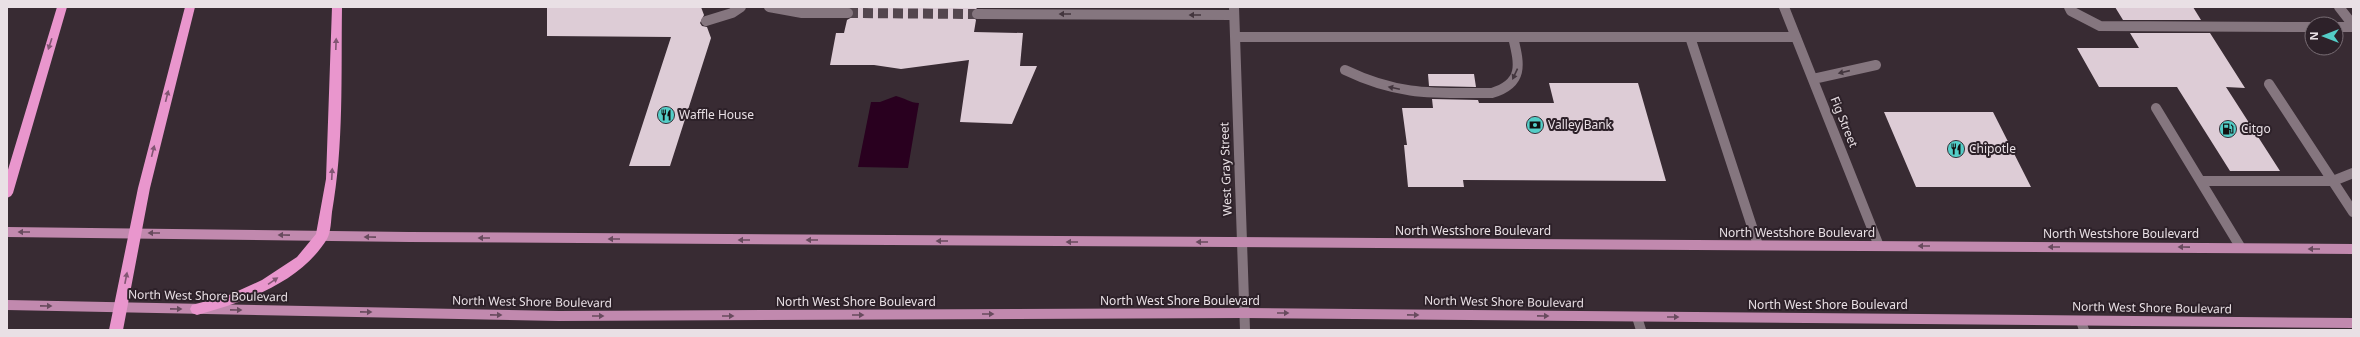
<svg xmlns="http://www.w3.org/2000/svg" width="2360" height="337" font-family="'Noto Sans',sans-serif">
<rect width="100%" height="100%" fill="#382b33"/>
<path fill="#29001f" d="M896,96C905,98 910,103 919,103L908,168L858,167L871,102H880Z"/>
<path fill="#ddccd6" d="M547,7H701L704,15L700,23L702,26L707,27L711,38L670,166H629L671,37L547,36Z
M850,7H978L971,14L976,20L974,32L1023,33L1020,66H1037L1012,124L960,122L969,60L901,69L874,65H830L836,33H844L847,20L854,16V10Z
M2115,7H2193L2201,20H2123Z
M2130,33H2210L2245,88L2226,87L2280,171H2230L2177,87H2099L2077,48H2139Z
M1428,74H1474L1476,87L1429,86Z
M1549,83H1638L1666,181L1463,180L1464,187H1408L1404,145H1407L1402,108H1433L1432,99L1478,100L1479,103H1554Z
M1884,112H1993L2031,187H1916Z"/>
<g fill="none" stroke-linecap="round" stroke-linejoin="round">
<path stroke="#53464e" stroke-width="10" stroke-dasharray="10 5" stroke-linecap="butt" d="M848,13L977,14"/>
<path stroke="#85767f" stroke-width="10" d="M769,7L802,13H848
M1234,7L1245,330
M1784,7L1879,246
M2069,7L2071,11L2100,26L2312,27
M2339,7L2353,25
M977,14L1234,15
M706,21L732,13L741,7
M2336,27H2353
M1235,37H1796
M1690,37L1758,245
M1345,70C1399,96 1434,93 1492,93C1525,83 1519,63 1513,37
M1813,79L1876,65
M2269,84L2353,212
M2156,108L2241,248
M2201,181H2333L2353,173
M1637,317L1641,330
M2081,321L2084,330"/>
<path stroke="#c189ae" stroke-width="10" d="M7,232L409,237L2353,249
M7,305L559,316L1244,313L2353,323"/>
<path fill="#e996cd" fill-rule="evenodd" d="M57,7H67L13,193L11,196L7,198V173Z
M185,7H195L150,188L123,330H109L138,188Z
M332,7H342C341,75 344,145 332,212C331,220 331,232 327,239C300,283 244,302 197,315L192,313L190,309L192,305L229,295L262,280L297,257L316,234L326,179Z"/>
</g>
<defs><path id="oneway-solid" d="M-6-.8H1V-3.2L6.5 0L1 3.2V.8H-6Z"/></defs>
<g fill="#43363e">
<use href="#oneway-solid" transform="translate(1065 14) rotate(-180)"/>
<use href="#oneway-solid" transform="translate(1195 15) rotate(180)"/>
<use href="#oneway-solid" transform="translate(1844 72) rotate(167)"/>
<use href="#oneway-solid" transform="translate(1515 74) rotate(115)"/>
<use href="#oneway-solid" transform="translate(1394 88) rotate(-168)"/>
</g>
<g fill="#825673">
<use href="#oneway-solid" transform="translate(50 44) rotate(108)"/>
<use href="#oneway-solid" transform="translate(336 44) rotate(-88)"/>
<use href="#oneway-solid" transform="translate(167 96) rotate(-76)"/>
<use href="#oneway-solid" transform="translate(153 151) rotate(-76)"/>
<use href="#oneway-solid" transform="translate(332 174) rotate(-87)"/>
<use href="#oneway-solid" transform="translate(126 278) rotate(-79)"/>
<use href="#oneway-solid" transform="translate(273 281) rotate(-34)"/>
</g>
<g fill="#684b5e">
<use href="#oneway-solid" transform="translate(24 232) rotate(-180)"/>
<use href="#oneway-solid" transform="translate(154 233) rotate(-180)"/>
<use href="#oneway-solid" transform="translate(284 235) rotate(-179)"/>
<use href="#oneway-solid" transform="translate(370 237) rotate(-179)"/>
<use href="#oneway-solid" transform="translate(484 238) rotate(-180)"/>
<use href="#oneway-solid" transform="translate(614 239) rotate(-180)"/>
<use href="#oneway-solid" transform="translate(744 240) rotate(-180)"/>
<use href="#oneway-solid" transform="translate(812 240) rotate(-180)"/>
<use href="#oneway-solid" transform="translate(942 241) rotate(-180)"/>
<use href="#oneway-solid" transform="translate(1072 242) rotate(-180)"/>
<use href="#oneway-solid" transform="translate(1202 242) rotate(180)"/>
<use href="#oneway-solid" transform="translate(1924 246) rotate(-180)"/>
<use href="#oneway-solid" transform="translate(2054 247) rotate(180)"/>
<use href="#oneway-solid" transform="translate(2184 247) rotate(-179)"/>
<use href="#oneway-solid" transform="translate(2314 249) rotate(-180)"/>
<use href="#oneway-solid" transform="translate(46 306) rotate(1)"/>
<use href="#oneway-solid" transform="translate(176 309) rotate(1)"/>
<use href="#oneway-solid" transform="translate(236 310) rotate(1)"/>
<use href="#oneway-solid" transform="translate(366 312) rotate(1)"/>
<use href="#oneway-solid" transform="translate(1283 313)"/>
<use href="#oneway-solid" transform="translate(988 314)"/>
<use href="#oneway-solid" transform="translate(496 315) rotate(1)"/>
<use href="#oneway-solid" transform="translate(858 315)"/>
<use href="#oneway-solid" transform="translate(1413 315) rotate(1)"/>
<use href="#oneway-solid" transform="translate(598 316)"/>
<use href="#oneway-solid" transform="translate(728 316)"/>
<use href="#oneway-solid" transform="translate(1543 316) rotate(1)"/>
<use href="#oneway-solid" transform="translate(1673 317)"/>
</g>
<defs>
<g id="restaurant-disc" transform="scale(0.9)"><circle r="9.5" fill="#54cdc7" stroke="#2d2129"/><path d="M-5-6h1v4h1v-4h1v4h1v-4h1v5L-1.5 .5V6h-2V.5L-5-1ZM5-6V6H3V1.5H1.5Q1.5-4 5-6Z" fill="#111"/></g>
<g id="bank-disc" transform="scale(0.9)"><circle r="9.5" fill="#54cdc7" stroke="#2d2129"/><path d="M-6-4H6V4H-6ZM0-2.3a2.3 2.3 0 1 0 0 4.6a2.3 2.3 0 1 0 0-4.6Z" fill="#111"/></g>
<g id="fuel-disc" transform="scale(0.9)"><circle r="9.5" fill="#54cdc7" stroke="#2d2129"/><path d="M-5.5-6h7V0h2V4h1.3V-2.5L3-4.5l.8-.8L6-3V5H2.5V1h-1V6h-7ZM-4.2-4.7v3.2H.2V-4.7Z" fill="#111"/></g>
</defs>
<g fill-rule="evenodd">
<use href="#restaurant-disc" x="666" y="115"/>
<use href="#bank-disc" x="1535" y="125"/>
<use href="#fuel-disc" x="2228" y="129"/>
<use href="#restaurant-disc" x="1956" y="149"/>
</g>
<g text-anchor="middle" stroke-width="4" stroke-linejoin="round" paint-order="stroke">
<g font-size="12" fill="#e9e0e5" stroke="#2d2129" text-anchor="start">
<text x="679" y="119">Waffle House</text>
<text x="1548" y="129">Valley Bank</text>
<text x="2241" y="133">Citgo</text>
<text x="1969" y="153">Chipotle</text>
</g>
<g font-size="12" fill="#e9e0e5" stroke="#2d2129">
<text transform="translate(1844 122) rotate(68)" y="4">Fig Street</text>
<text transform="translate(1226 169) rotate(-92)" y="4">West Gray Street</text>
<text x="1473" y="235">North Westshore Boulevard</text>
<text x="1797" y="237">North Westshore Boulevard</text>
<text x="2121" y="238">North Westshore Boulevard</text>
<text transform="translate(208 296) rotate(1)" y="4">North West Shore Boulevard</text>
<text x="1180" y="305">North West Shore Boulevard</text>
<text transform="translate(532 302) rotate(1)" y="4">North West Shore Boulevard</text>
<text x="856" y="306">North West Shore Boulevard</text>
<text transform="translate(1504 302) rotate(1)" y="4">North West Shore Boulevard</text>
<text x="1828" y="309">North West Shore Boulevard</text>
<text transform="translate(2152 308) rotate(1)" y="4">North West Shore Boulevard</text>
</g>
</g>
<rect width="2360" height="337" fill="none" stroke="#e9e0e5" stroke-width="16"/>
<g transform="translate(2324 36) rotate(270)"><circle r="19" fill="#2d2129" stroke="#786d74"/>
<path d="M0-3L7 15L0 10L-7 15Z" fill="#54cdc7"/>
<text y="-6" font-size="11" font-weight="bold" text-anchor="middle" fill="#e9e0e5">N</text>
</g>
</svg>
